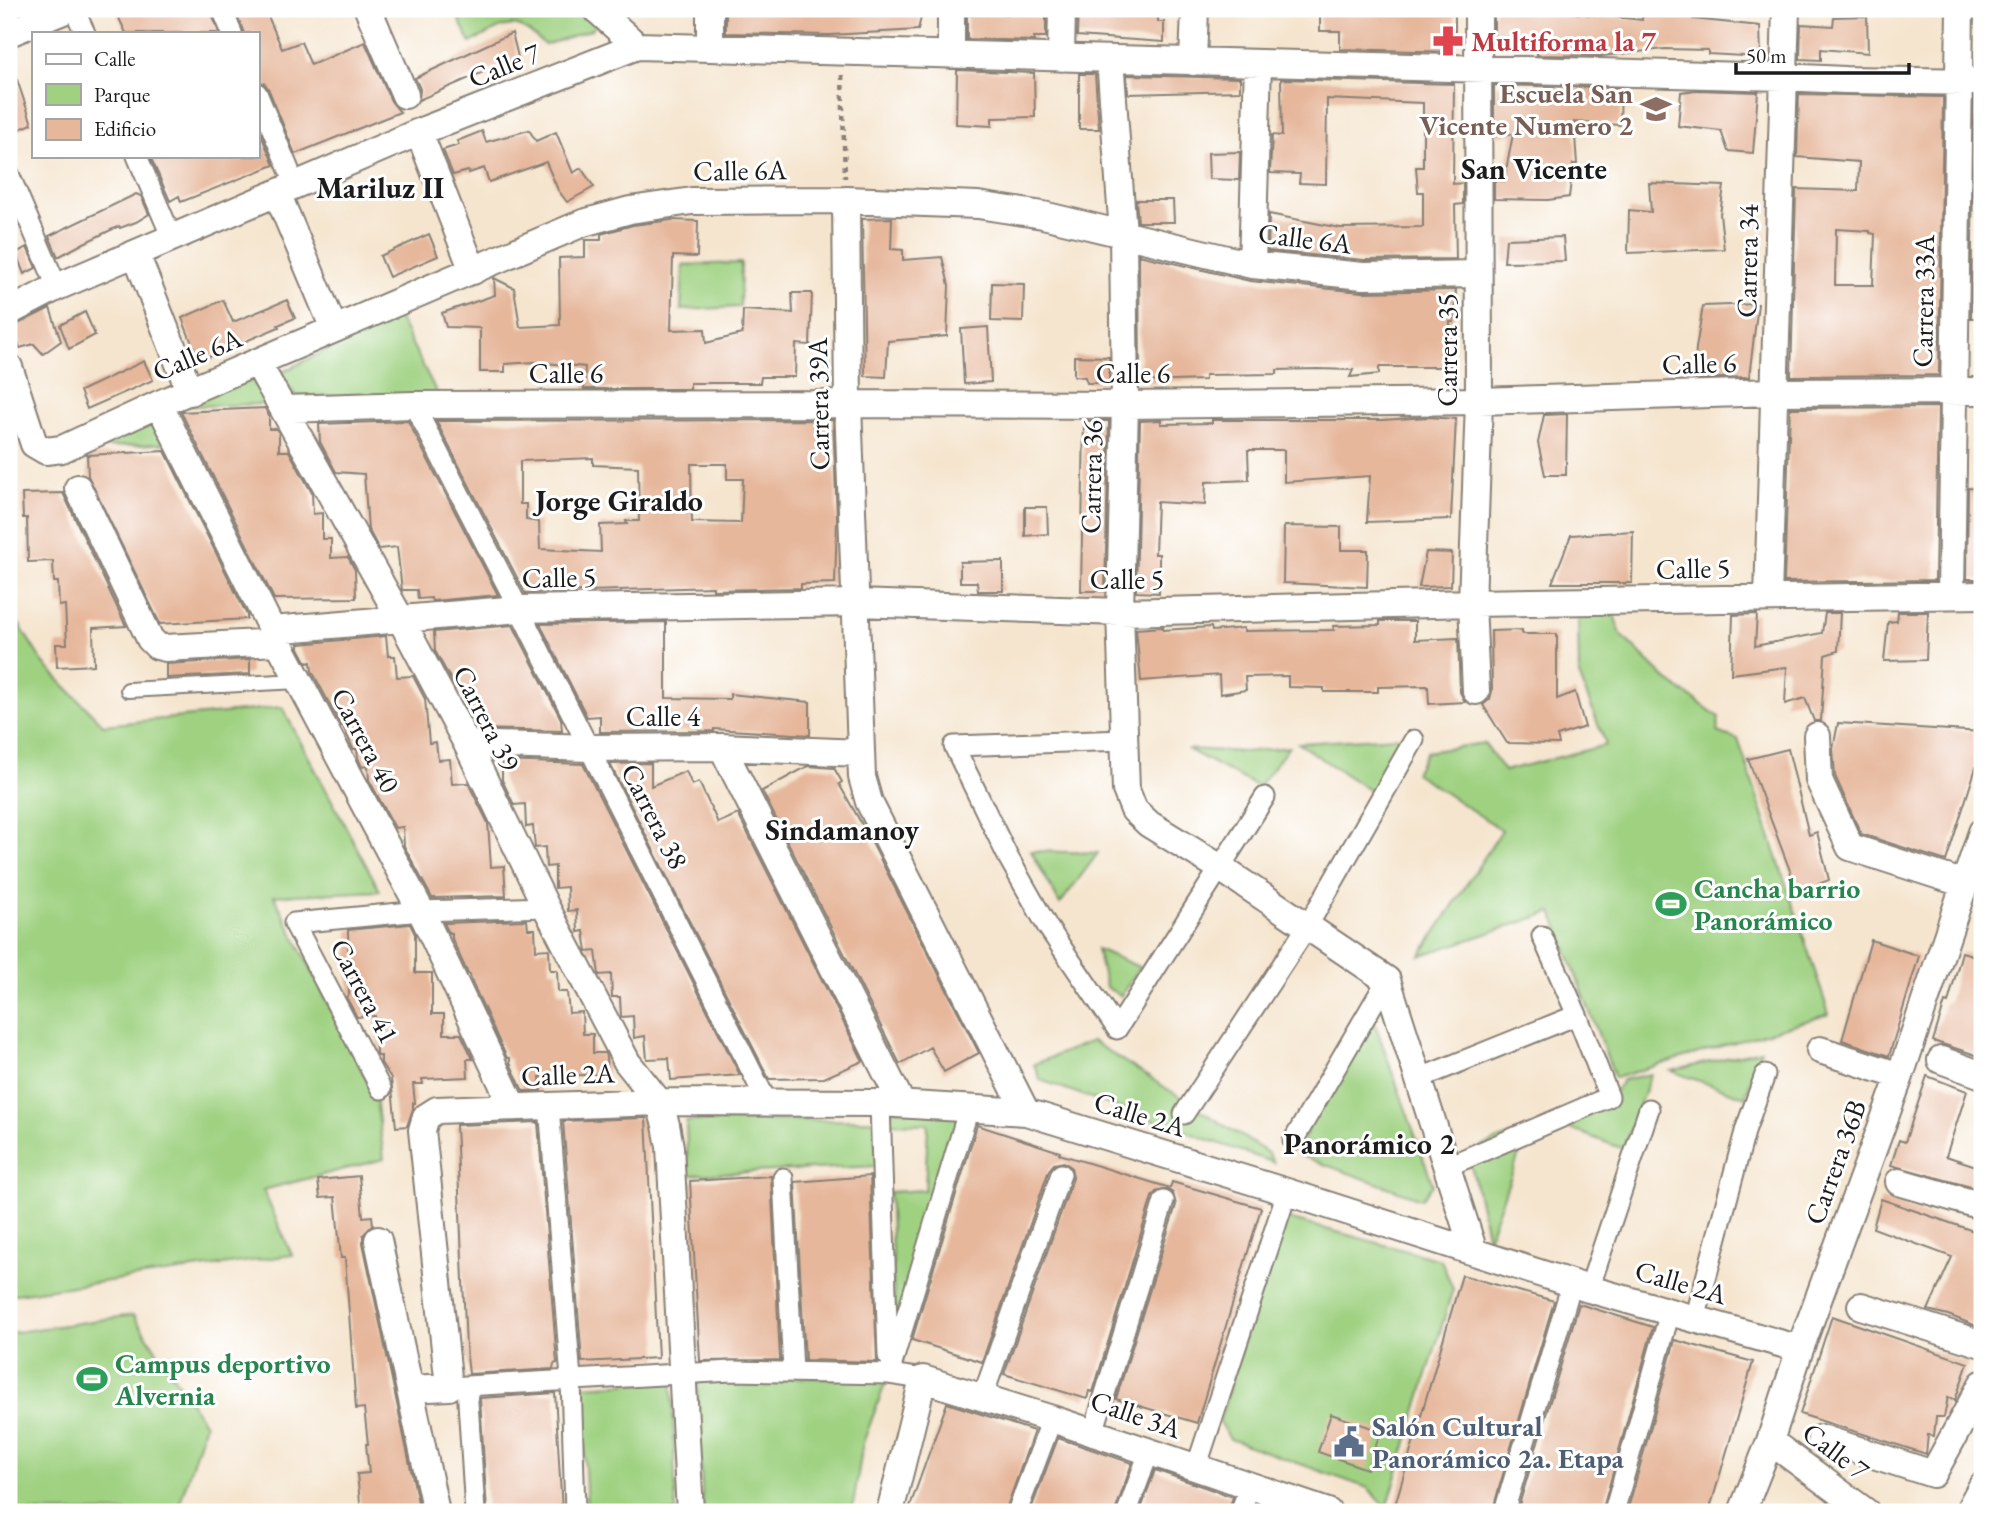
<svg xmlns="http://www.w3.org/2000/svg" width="1991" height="1521" font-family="'EB Garamond',serif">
<rect width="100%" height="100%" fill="#fff"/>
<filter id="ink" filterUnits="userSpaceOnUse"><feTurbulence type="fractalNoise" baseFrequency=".0143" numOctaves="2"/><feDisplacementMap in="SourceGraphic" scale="14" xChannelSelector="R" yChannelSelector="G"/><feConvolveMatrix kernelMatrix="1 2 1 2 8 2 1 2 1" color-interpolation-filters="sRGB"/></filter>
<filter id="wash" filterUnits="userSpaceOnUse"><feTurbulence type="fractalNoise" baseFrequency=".00686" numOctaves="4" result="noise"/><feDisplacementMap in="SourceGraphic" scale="28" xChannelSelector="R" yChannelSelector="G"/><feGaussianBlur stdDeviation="1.57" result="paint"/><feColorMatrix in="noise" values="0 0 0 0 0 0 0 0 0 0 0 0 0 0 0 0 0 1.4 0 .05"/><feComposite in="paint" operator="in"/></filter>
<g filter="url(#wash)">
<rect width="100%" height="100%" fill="#f5e5cf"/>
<path fill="#9fd181" stroke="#5e764e" stroke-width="2" d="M454,9H593L606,18L590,30L545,45C511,14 509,24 470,43Z
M741,263L740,307L681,310L683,265Z
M397,315L438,395L296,396L280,373Z
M249,371L265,404L166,407Z
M153,414L170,443L79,449Z
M9,608L43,663L103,725L282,707L380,891L274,896L376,1098L384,1159L263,1190L292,1255L9,1295Z
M1578,612H1613L1621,635L1667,680L1719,717L1717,732L1738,739L1829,1014L1615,1078L1552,912L1420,956L1502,830L1415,773L1426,752L1484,743L1504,771L1606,745L1579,675Z
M1413,736L1375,794L1298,743Z
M1289,747L1258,787L1187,749L1245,752Z
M1031,851L1098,853L1060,904Z
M1097,949L1139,967L1121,996L1106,987Z
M1374,1021L1433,1185L1421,1199L1298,1155L1313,1117Z
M1092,1041L1268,1153L1274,1163L1040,1080L1034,1064Z
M1761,1050L1745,1097L1671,1071Z
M1651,1074L1623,1149L1547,1120L1612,1094L1623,1080Z
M883,1110L962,1112L896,1336L889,1192L925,1190L928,1124L887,1123Z
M874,1120L877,1166L688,1175L686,1121Z
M1529,1128L1488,1238L1468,1152Z
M1281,1217L1441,1260L1453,1289L1387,1508L1368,1488L1230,1439L1219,1422Z
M133,1315L205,1424L177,1512H9V1333Z
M888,1376L863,1443L852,1512H703L697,1380Z
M672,1381L676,1512H587L581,1386Z"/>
<g id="blocks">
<path fill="#e6b79b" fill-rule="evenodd" d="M128,9H210L219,33H126L117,14Z
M235,9H265L282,49L301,42L311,65L365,42L391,101L400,112L295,154L268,88L264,83L257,81V33H244Z
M726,9H808V11L923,9L918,30L830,35L726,33Z
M1009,9H1046V37H1034V41L967,39V15L1009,14Z
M1078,9H1144V12L1158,11V22H1164V42L1077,36Z
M1320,9H1455V52L1340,49V31H1320Z
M1494,9H1537L1642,20L1643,9H1693V19L1760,26L1761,57L1708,54V50L1665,49L1601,56L1537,55V46L1494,41Z
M1867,16L1868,53L1821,49V60L1800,59L1801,24L1833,26L1834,17Z
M512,33L518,57L419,100L420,89L415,78Z
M9,65H12L32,124L13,132L9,120Z
M957,70L1034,73L1035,117L992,118V126L956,124Z
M1079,74H1095L1099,129H1079Z
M1127,75L1240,78V91L1128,94Z
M1281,79L1454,84L1453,184L1463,183V204L1455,205L1456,259L1364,260L1268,251L1269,214L1340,228L1423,227V192H1418L1416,167H1423V103L1327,99L1326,184L1299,183L1300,174L1270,173L1272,135L1282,136Z
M1494,85L1621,88L1620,125L1574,122L1577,164H1573L1569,197L1548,200L1494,199V181H1504L1513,134L1494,135Z
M1697,90L1758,92L1753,153L1728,151L1721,131L1678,126L1681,92Z
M1799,94L1943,97L1939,375L1791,376L1796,189L1858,191L1859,162L1797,157ZM1836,229L1870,231V233L1875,234L1873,285H1835Z
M1974,98H1982V318H1971Z
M257,126L274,165L181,202L179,196L170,201L150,156H257Z
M529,130L536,141L556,132L573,173L581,168L594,187L567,202L558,190L546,162L489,182L484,168L469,173L468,171L453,175L443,150L459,145L457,141L482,131L486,142Z
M1240,152L1239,180L1209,179L1208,153Z
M1649,183L1724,186L1720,214L1724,249L1628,253L1629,210L1651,212Z
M136,194L141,196L149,214L136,222L120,228L119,226L84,243L58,257L49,236Z
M1136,200H1173L1174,222H1138Z
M892,218L891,249L903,250V260L942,257L949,285L947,336L888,341L886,377L865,376L862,219Z
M672,220L698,221L697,257L673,256L671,330L705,329L706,343L742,334L743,310L793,313L792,293H812L810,345L796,344L795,377H761L760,383H690V389H584L585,367L535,362L505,364V372H480V328L446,327L442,313L495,295L494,278L514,288L520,327L560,325L559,258L585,257V240H601V234L633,225Z
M429,234L438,256L389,277L380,256Z
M1563,237L1565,261L1504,262L1506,239Z
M27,247L36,268L24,274L16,253Z
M1139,255L1250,281L1362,292L1456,290L1454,322H1450V367H1379V374L1350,377L1353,370L1317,369L1277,370V374L1205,375V380L1140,382Z
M992,283L1024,284L1023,322L991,321Z
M223,300L233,322L287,300L295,318L278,325L279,327L199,361L182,318Z
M1758,304L1749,377L1694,379L1696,348L1703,306Z
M50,308L61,341L43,354L34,344L20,348L12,327Z
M85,312L95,335L69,349L60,325Z
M988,327L991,382L964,384L961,329Z
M1074,356L1109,357V383H1087L1085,377L1074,376Z
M144,361L153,380L87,409L80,391Z
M1938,407L1935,580L1784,582L1790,408Z
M265,408L269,416V429H276L279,433V451H289L312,493L313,514L322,513V539H331V558L348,557L355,570L356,598L274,599L181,412Z
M1567,414L1566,475H1545L1538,443L1544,415Z
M1428,417L1456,419L1451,519L1367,522L1370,476L1284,482V450H1248L1249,480L1206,482L1205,505L1157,502L1155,554H1159V593L1136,592L1140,421L1161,420V424L1212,423V420H1382Z
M833,420L837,519L835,583L801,584V588L713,590V587L525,593L436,421ZM593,458V465L638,467L639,521H626L627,524L600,525L601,552L540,549L539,522L526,520V504H520V461ZM691,464H727V479H743L741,523L692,522Z
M408,421L498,595L432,601L431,598L418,599L417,590H402L397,547L379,549L368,529L364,474L336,472L320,442L319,424Z
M1084,421H1109L1105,591H1081Z
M165,451L247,615V619L160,624L88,476L87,455Z
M1968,488L1982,489V579H1967Z
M63,493L126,626L93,628L94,665L57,667L56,644H67L65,605L59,606L58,582H54L53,561L28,562L27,518H23L22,494Z
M1025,507H1047L1048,534L1025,536Z
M1284,526L1341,527V550H1368L1367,587L1283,583Z
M1633,531L1632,583H1552L1571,535Z
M1426,552L1452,553L1451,586L1419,587Z
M1003,561V591H978L977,582H960V562Z
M1898,612H1928L1926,660L1884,661L1888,622L1897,621Z
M1825,613H1840L1838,651L1825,655L1821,721H1814L1805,698L1785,704L1787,667L1731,674L1733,615L1757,614L1755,646L1822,633Z
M1380,621H1415V640L1458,638L1460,692L1465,702L1429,704L1428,686L1378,687V692H1324V688L1288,687V676L1245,677L1246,690L1220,694L1219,675L1141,681L1136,629L1163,627V630L1211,627L1212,631L1244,628V631L1334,630L1333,626L1380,625Z
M666,622V698L730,699V694L810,702V735L714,729V731L600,732V716L587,717L540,624Z
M513,625L561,719L562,731L477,729L473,721L472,713H469L464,705L463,688L456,689L435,651L434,632Z
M1522,630V634H1557V699L1575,692L1585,727L1557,736L1559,744L1507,743L1483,705L1490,699L1492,691L1491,631Z
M386,636L388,656H395L397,677L413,676L425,699L429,743L436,742L438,760L450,759L452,784L468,783L488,823L491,867L504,866L506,896L432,898L404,846L403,827L395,828L369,780L368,766L362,767L358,758L357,749H353L343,726H341L312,671L311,662L307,663L299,648V644Z
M250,659V674L166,678V664Z
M1838,723L1982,732V749L1946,861L1861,834L1835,776L1833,749Z
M1788,749L1809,835L1817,832L1829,880L1798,892L1748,759Z
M502,761L583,764L740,1075L671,1080L669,1058L647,1059L645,1036L634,1038L633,1016L621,1017L620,997H612L611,974L599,975L596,951L587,952L584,931L578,932L577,910L568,911L567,887L555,888V866L546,867L545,847L535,848L533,826L526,827L525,804L514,805L502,780Z
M651,763V786L686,771L692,785L699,782L718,823L738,814L863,1061L824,1078L769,1079L610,764Z
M808,766L834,768L842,782L839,784L868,835L979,1053L944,1072L930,1047L900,1064L762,791Z
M527,920L528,929H535L536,950L549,949L550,970H557L558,992H567L569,1013L582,1012L583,1034H593V1053H605L606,1057L607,1074L540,1077L541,1091H523L510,1063V1058H507L471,980L470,974H468L452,939V933H449L444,923Z
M410,924L415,934V973H432V1014H444V1034H461L473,1059H467L468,1077L422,1079L423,1084H413L415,1103H413V1109L407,1126L396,1127L391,1078L381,1063V1056H378L376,1053L375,1016L357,1017L346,997L349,995L348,930Z
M1871,940L1919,956L1889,1056L1842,1040Z
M1962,952L1982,958V1057L1933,1041L1945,1002L1948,1003Z
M1927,1076L1967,1091L1946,1156L1982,1168V1190L1891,1165L1899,1140L1905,1142Z
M646,1118L658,1358L582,1362L563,1121Z
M538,1122L557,1363L554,1364L553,1369L469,1374L466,1347L456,1125Z
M977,1125L1060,1152L1059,1154L1170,1188L1172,1182L1261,1208L1197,1423L1116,1399L1176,1205L1173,1193L1167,1189L1156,1192L1152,1197L1093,1392L1089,1391L1087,1399L1004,1374L1073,1178L1071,1167L1064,1162L1054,1164L1049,1170L982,1362L912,1340Z
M359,1176L363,1217L372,1216L373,1225L363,1235V1243L420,1512H361L357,1474L369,1473L366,1444H368L364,1408L356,1409L345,1258H341L335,1197L320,1198L318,1180Z
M771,1176L780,1360L700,1361L690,1181Z
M870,1176L877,1362L805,1360L795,1182Z
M1881,1199L1982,1234V1328L1948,1315L1928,1310L1952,1257L1873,1228Z
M1462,1275L1554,1301L1492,1512H1393Z
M1579,1304L1653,1327L1602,1512H1517Z
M1832,1316L1968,1363L1955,1400L1948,1397L1944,1417H1936L1934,1436L1928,1435L1926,1454L1800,1414Z
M1675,1340L1753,1362L1709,1512H1627Z
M555,1393L562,1512H487L480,1398Z
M947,1403L1034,1431L1005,1512H908Z
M1331,1414L1381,1431L1367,1469L1318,1452Z
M1058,1438L1132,1463L1115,1512H1030Z
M1155,1470L1233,1497L1228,1512H1140Z"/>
</g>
</g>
<g filter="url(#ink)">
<use href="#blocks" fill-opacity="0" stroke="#888076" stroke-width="2"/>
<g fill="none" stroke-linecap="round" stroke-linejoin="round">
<g stroke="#888076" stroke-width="18">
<path id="service" d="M128,690L299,681"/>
</g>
<g stroke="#888076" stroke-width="23">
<path id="pedestrian" d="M74,9L85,33
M222,9L232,33
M257,93L289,170
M137,156L172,238
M9,174L57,287
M414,405L519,609L768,1104
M1125,740L954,746L1008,857L1047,926L1117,1029L1265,797
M1418,1079L1577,1015
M381,1089L294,923L421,911L546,907
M880,1103L888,1356
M549,1106L571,1379L575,1512
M1184,1114L1307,927L1414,740
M1293,1141L1387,980
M1446,1167L1609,1097L1577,1015L1542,936
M783,1178L793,1371
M1589,1289L1649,1109
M1695,1319L1746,1128L1765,1075
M889,1374L969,1108
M467,1386L475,1512
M449,1387L732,1371L889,1374L923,1379
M983,1396L1061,1174
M1093,1433L1164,1201
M1196,1468L1287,1192
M1017,1512L1052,1419
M1127,1512L1149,1452
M1240,1512L1250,1486
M1504,1512L1572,1283
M1614,1512L1670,1312"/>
</g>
<g stroke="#888076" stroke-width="30">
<path id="minor" d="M368,9L405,95
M596,9L637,46
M951,9V55
M9,33L68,9
M710,48V9
M1061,58L1062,9
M1110,59L1123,233L1125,405L1120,612L1126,790L1134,810L1149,824L1219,867L1387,980L1474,1252
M1193,62L1195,9
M419,132L473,271
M277,193L334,329
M846,200L848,404L862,777L869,802L1026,1112
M136,254L190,392
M1252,265L1258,63
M9,312L57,287L419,132L637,46L1782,77L1845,80L1982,82
M257,362L400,618L467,744L546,907L627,1062L659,1102L666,1125L670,1147L690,1512
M9,367L34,444L46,451L62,449L159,404L583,223L630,210L692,201L846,200L978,205L1043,215L1252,265L1363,276L1478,274
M159,404L272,630L421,911L513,1107
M284,409L414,405L848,404L1125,405L1479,401L1775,392L1982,391
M78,488L150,639L157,646L165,648L278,642
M1951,594L1960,9
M1768,598L1786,9
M272,630L519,609L856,603L1120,612L1472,603L1982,595
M1476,691L1472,603L1479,401L1478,9
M1817,736L1819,780L1850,847L1965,884
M467,744L589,748L722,747L860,753
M722,747L902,1104
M1820,1050L1900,1076
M1941,1060L1982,1075
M1899,1182L1982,1206
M378,1240L436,1512
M1861,1306L1982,1344
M410,1389L449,1387L422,1130L426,1117L437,1110L659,1102L880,1103L1026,1112L1287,1192L1589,1289L1800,1349
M1821,1438L1933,1474L1982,1384
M1770,1441L1866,1512
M890,1512L923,1379L1052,1419L1328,1512
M1742,1512L1770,1441L1800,1349L1900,1076L1982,832
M1968,1512L1982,1486"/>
</g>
<path stroke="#888076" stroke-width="4.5" stroke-dasharray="5 5" stroke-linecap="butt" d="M842,75L845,178"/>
<use href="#service" stroke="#fff" stroke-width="14"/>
<use href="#pedestrian" stroke="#fff" stroke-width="19"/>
<use href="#minor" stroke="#fff" stroke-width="26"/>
</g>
</g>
<defs>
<g id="pharmacy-bare" transform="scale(2.415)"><path d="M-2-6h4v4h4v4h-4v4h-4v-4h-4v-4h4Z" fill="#e0444e" stroke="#fff" stroke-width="2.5" paint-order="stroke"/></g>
<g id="school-bare" transform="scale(2.415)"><path d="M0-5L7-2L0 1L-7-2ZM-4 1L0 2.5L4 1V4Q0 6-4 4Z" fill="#8d6e63" stroke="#fff" stroke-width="2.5" paint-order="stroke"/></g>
<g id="stadium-bare" transform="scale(2.415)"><path d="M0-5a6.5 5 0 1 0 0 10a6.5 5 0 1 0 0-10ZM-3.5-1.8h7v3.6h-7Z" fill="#2e9e5b" stroke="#fff" stroke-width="2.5" paint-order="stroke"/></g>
<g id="civic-bare" transform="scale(2.415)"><path d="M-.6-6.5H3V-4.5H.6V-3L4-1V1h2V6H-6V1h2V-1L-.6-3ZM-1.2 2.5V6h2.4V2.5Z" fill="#5c6f8a" stroke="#fff" stroke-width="2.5" paint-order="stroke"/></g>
</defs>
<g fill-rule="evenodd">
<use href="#pharmacy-bare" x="1448" y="41"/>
<use href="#school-bare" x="1656" y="109"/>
<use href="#stadium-bare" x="1671" y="904"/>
<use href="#stadium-bare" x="92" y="1379"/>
<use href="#civic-bare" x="1349" y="1442"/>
</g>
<g text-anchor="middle" stroke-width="6" stroke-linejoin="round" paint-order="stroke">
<g font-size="28" font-weight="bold" fill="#be3a42" stroke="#fff" text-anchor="start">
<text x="1471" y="51">Multiforma la 7</text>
</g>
<g font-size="28" fill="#1c1c1c" stroke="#fff">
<text transform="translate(504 65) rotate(-22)" y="10">Calle 7</text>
<text transform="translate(740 170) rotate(-1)" y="10">Calle 6A</text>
<text transform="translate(1305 238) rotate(7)" y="10">Calle 6A</text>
<text transform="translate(1747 261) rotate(-89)" y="10">Carrera 34</text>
<text transform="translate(1923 301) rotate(-89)" y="10">Carrera 33A</text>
<text transform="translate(1447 350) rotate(-90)" y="10">Carrera 35</text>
<text transform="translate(197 354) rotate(-23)" y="10">Calle 6A</text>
<text transform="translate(1699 363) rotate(-2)" y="10">Calle 6</text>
<text x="566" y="383">Calle 6</text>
<text x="1133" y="383">Calle 6</text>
<text transform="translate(818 404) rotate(-91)" y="10">Carrera 39A</text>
<text transform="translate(1091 477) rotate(-89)" y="10">Carrera 36</text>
<text transform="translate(1693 568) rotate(-1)" y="10">Calle 5</text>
<text transform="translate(559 577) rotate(-1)" y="10">Calle 5</text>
<text x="1127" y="589">Calle 5</text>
<text x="663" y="726">Calle 4</text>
<text transform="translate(487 718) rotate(63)" y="10">Carrera 39</text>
<text transform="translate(366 740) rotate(62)" y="10">Carrera 40</text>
<text transform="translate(655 816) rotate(63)" y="10">Carrera 38</text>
<text transform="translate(365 991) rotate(62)" y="10">Carrera 41</text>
<text transform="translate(568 1074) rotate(-2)" y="10">Calle 2A</text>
<text transform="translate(1140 1114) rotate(17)" y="10">Calle 2A</text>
<text transform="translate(1835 1162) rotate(-70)" y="10">Carrera 36B</text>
<text transform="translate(1681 1282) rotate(16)" y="10">Calle 2A</text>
<text transform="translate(1136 1414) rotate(19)" y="10">Calle 3A</text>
<text transform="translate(1836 1451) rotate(37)" y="10">Calle 7</text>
</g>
<g font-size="28" font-weight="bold" fill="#785e54" stroke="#fff" text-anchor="end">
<text x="1633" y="103">Escuela San<tspan x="1633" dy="32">Vicente Numero 2</tspan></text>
</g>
<g font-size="28" font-weight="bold" fill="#27864d" stroke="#fff" text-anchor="start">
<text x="1694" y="898">Cancha barrio<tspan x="1694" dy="32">Panorámico</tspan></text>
<text x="115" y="1373">Campus deportivo<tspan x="115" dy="32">Alvernia</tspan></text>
</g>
<g font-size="28" font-weight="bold" fill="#4e5e75" stroke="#fff" text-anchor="start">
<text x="1372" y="1436">Salón Cultural<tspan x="1372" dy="32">Panorámico 2a. Etapa</tspan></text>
</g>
<g font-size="30" font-weight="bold" fill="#1c1c1c" stroke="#fff">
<text x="1534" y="179">San Vicente</text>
<text x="380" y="198">Mariluz II</text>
<text x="619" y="511">Jorge Giraldo</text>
<text x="842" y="840">Sindamanoy</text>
<text x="1369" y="1154">Panorámico 2</text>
</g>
</g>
<rect width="1991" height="1521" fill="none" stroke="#fff" stroke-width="35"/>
<rect x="32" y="32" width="228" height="126" fill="#ffffff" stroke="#a4a4a4" stroke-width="2"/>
<rect x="46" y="54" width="35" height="10" fill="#ffffff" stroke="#a4a4a4" stroke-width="2"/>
<text x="94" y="66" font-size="21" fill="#1c1c1c">Calle</text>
<rect x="46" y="84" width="35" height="21" fill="#9fd181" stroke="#a4a4a4" stroke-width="2"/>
<text x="94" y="102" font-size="21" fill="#1c1c1c">Parque</text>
<rect x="46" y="119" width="35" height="21" fill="#e6b79b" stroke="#a4a4a4" stroke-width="2"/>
<text x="94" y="136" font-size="21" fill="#1c1c1c">Edificio</text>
<path d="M1736 63v10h173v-10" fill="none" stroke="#1c1c1c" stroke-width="3.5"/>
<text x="1746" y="63" font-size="21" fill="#1c1c1c" stroke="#ffffff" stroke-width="5" paint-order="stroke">50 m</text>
</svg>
